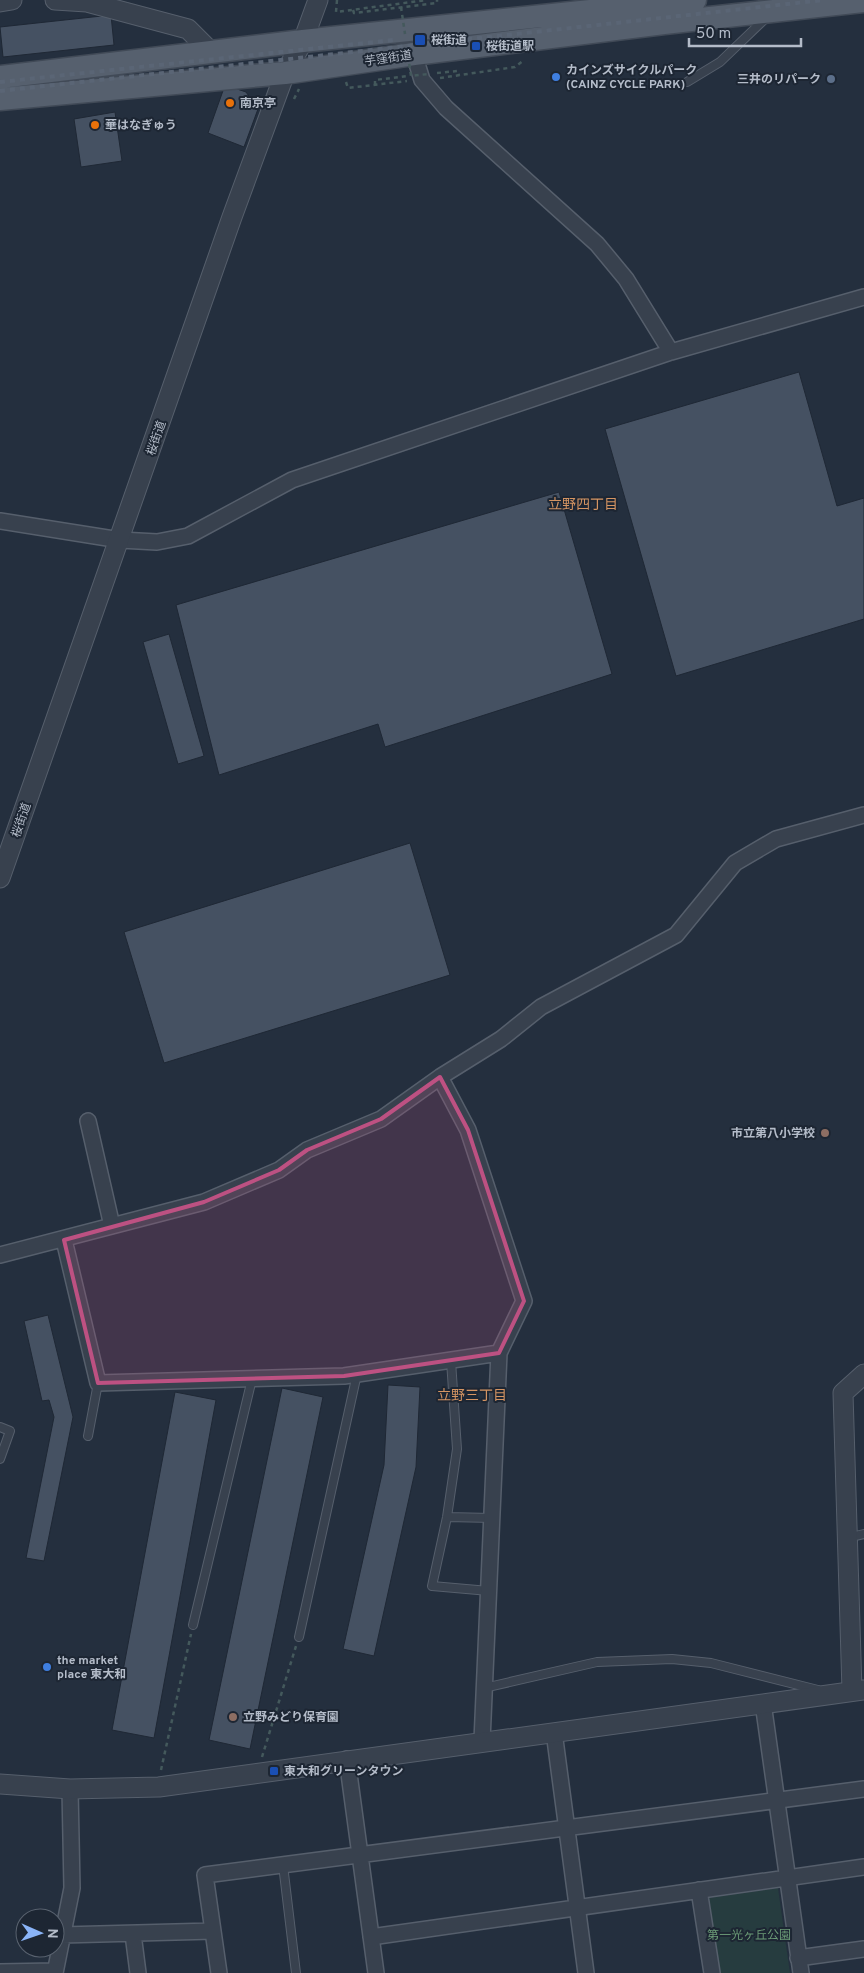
<svg xmlns="http://www.w3.org/2000/svg" width="864" height="1973" font-family="Overpass,'Noto Sans JP',sans-serif">
<rect width="100%" height="100%" fill="#242f3e"/>
<path fill="#263c3f" d="M778,1888L790,1973H720L709,1898Z"/>
<path fill="#455162" stroke="#1f2835" d="M111,15L114,45L3,57L0,27Z
M225,85L246,92L258,109L244,147L208,133Z
M115,112L122,161L81,167L74,119Z
M799,372L837,506L864,498V619L676,676L605,429Z
M559,492L612,674L385,747L378,724L219,775L176,605Z
M169,634L204,756L178,764L143,642Z
M410,843L450,975L164,1063L124,932Z
M48,1315L73,1417L44,1561L26,1558L54,1417L49,1400L42,1401L24,1321Z
M388,1385L420,1387L416,1467L374,1656L343,1649L384,1465Z
M282,1388L323,1397L250,1749L209,1740Z
M175,1392L216,1400L154,1738L112,1730Z"/>
<g fill="none" stroke-linecap="round" stroke-linejoin="round">
<g stroke="#565f6c" stroke-width="10">
<path id="service" d="M687,82L720,62L768,16
M451,1361L457,1449L447,1517L432,1586L489,1591
M0,1427L10,1431L0,1459
M88,1436L98,1383
M447,1517L492,1518
M847,1538L864,1534
M193,1625L252,1379
M299,1637L357,1374
M484,1688L597,1662L672,1659L711,1663L818,1690
M283,1865L296,1973"/>
</g>
<g stroke="#565f6c" stroke-width="18">
<path id="minor" d="M414,54L422,80L446,108L597,244L626,279L671,352
M0,521L120,540L157,542L188,536L292,480L671,352L864,297
M440,1077L468,1130L524,1301L499,1353L482,1741
M88,1121L112,1226
M64,1240L98,1383L344,1376L499,1353
M0,1255L204,1202L279,1170L307,1150L381,1119L440,1077L501,1039L541,1007L676,935L735,863L776,839L864,815
M763,1703L801,1973
M554,1732L586,1973
M347,1759L376,1973
M699,1890L712,1973
M133,1934L138,1973
M62,1935L213,1931
M371,1937L864,1867
M798,1958L864,1949
M0,1972L55,1971
M55,1973L72,1888L70,1789
M219,1973L205,1875L864,1789"/>
</g>
<g stroke="#565f6c" stroke-width="21">
<path id="tertiary" d="M55,0L87,2L188,29L211,52
M0,2L12,0
M0,878L232,217L285,73L303,41L318,0
M852,1691L843,1393L864,1374
M0,1784L70,1789L159,1787L864,1690"/>
</g>
<g stroke="#414a57" stroke-width="25">
<path id="primary" d="M0,77L303,41L695,0
M0,99L285,73L414,54L664,23L864,1"/>
</g>
<path stroke="#44595c" stroke-width="2.5" stroke-dasharray="4 4" stroke-linecap="butt" d="M337,0L336,12L427,0
M353,10L354,13L437,3V0
M437,73L458,71L459,76
M440,78L515,67L524,60
M346,82L348,88L407,81
M375,85V80L407,76
M294,99L299,89
M262,1757L296,1646
M161,1770L191,1634"/>
<use href="#service" stroke="#38414e" stroke-width="8"/>
<use href="#minor" stroke="#38414e" stroke-width="15"/>
<use href="#tertiary" stroke="#38414e" stroke-width="19"/>
<use href="#primary" stroke="#56606e" stroke-width="22"/>
<path stroke="#5a6575" stroke-width="4" stroke-dasharray="5 5" stroke-linecap="butt" d="M0,82L393,40
M0,91L824,0"/>
<path stroke="#44595c" stroke-width="2.5" stroke-dasharray="4 4" stroke-linecap="butt" d="M401,7L405,34
M407,48L411,76L428,74"/>
</g>
<path fill="#bd5182" fill-opacity="0.2" stroke="#bd5182" stroke-width="4" stroke-linejoin="round" d="M440,1077L468,1130L524,1301L499,1353L344,1376L98,1383L64,1240L204,1202L279,1170L307,1150L381,1119Z"/>
<g fill="#1a4fb4" stroke="#1d2633" stroke-width="2">
<rect x="414" y="34" width="12" height="12" rx="2.5"/>
<rect x="471" y="41" width="10" height="10" rx="2.5"/>
<rect x="269" y="1766" width="10" height="10" rx="2.5"/>
</g>
<g fill="#3f7fe0" stroke="#1d2633" stroke-width="2">
<circle cx="556" cy="77" r="5"/>
<circle cx="47" cy="1667" r="5"/>
</g>
<circle fill="#5c6f8a" stroke="#1d2633" stroke-width="2" cx="831" cy="79" r="5"/>
<g fill="#e8710a" stroke="#1d2633" stroke-width="2">
<circle cx="230" cy="103" r="5"/>
<circle cx="95" cy="125" r="5"/>
</g>
<g fill="#8d6e63" stroke="#1d2633" stroke-width="2">
<circle cx="825" cy="1133" r="5"/>
<circle cx="233" cy="1717" r="5"/>
</g>
<g text-anchor="middle" stroke-width="4" stroke-linejoin="round" paint-order="stroke">
<g font-size="12" font-weight="bold" fill="#b4bcc9" stroke="#1d2633" text-anchor="start">
<text x="431" y="44">桜街道</text>
<text x="486" y="50">桜街道駅</text>
<text x="566" y="74">カインズサイクルパーク<tspan x="566" dy="14">(CAINZ CYCLE PARK)</tspan></text>
<text x="821" y="83" text-anchor="end">三井のリパーク</text>
<text x="240" y="107">南京亭</text>
<text x="105" y="129">華はなぎゅう</text>
<text x="815" y="1137" text-anchor="end">市立第八小学校</text>
<text x="57" y="1664">the market<tspan x="57" dy="14">place 東大和</tspan></text>
<text x="243" y="1721">立野みどり保育園</text>
<text x="284" y="1775">東大和グリーンタウン</text>
</g>
<g font-size="12" fill="#b4bcc9" stroke="#1d2633">
<text transform="translate(388 58) rotate(-8)" y="4">芋窪街道</text>
<text transform="translate(156 438) rotate(-71)" y="4">桜街道</text>
<text transform="translate(21 820) rotate(-71)" y="4">桜街道</text>
</g>
<g font-size="12" fill="#6b9a76" stroke="#1d2633">
<text x="749" y="1939">第一光ヶ丘公園</text>
</g>
<g font-size="14" fill="#d59563" stroke="#1d2633">
<text x="583" y="509">立野四丁目</text>
<text x="472" y="1400">立野三丁目</text>
</g>
</g>
<g transform="translate(40 1933) rotate(92)"><circle r="24" fill="#1d2633" stroke="#59626f"/>
<path d="M0-4L9 19L0 12L-9 19Z" fill="#8ab4f8"/>
<text y="-8" font-size="14" font-weight="bold" text-anchor="middle" fill="#b4bcc9">N</text>
</g>
<path d="M689 38v8h112v-8" fill="none" stroke="#b4bcc9" stroke-width="2.5"/>
<text x="696" y="38" font-size="15" fill="#b4bcc9" stroke="#1d2633" stroke-width="4" paint-order="stroke">50 m</text>
</svg>
